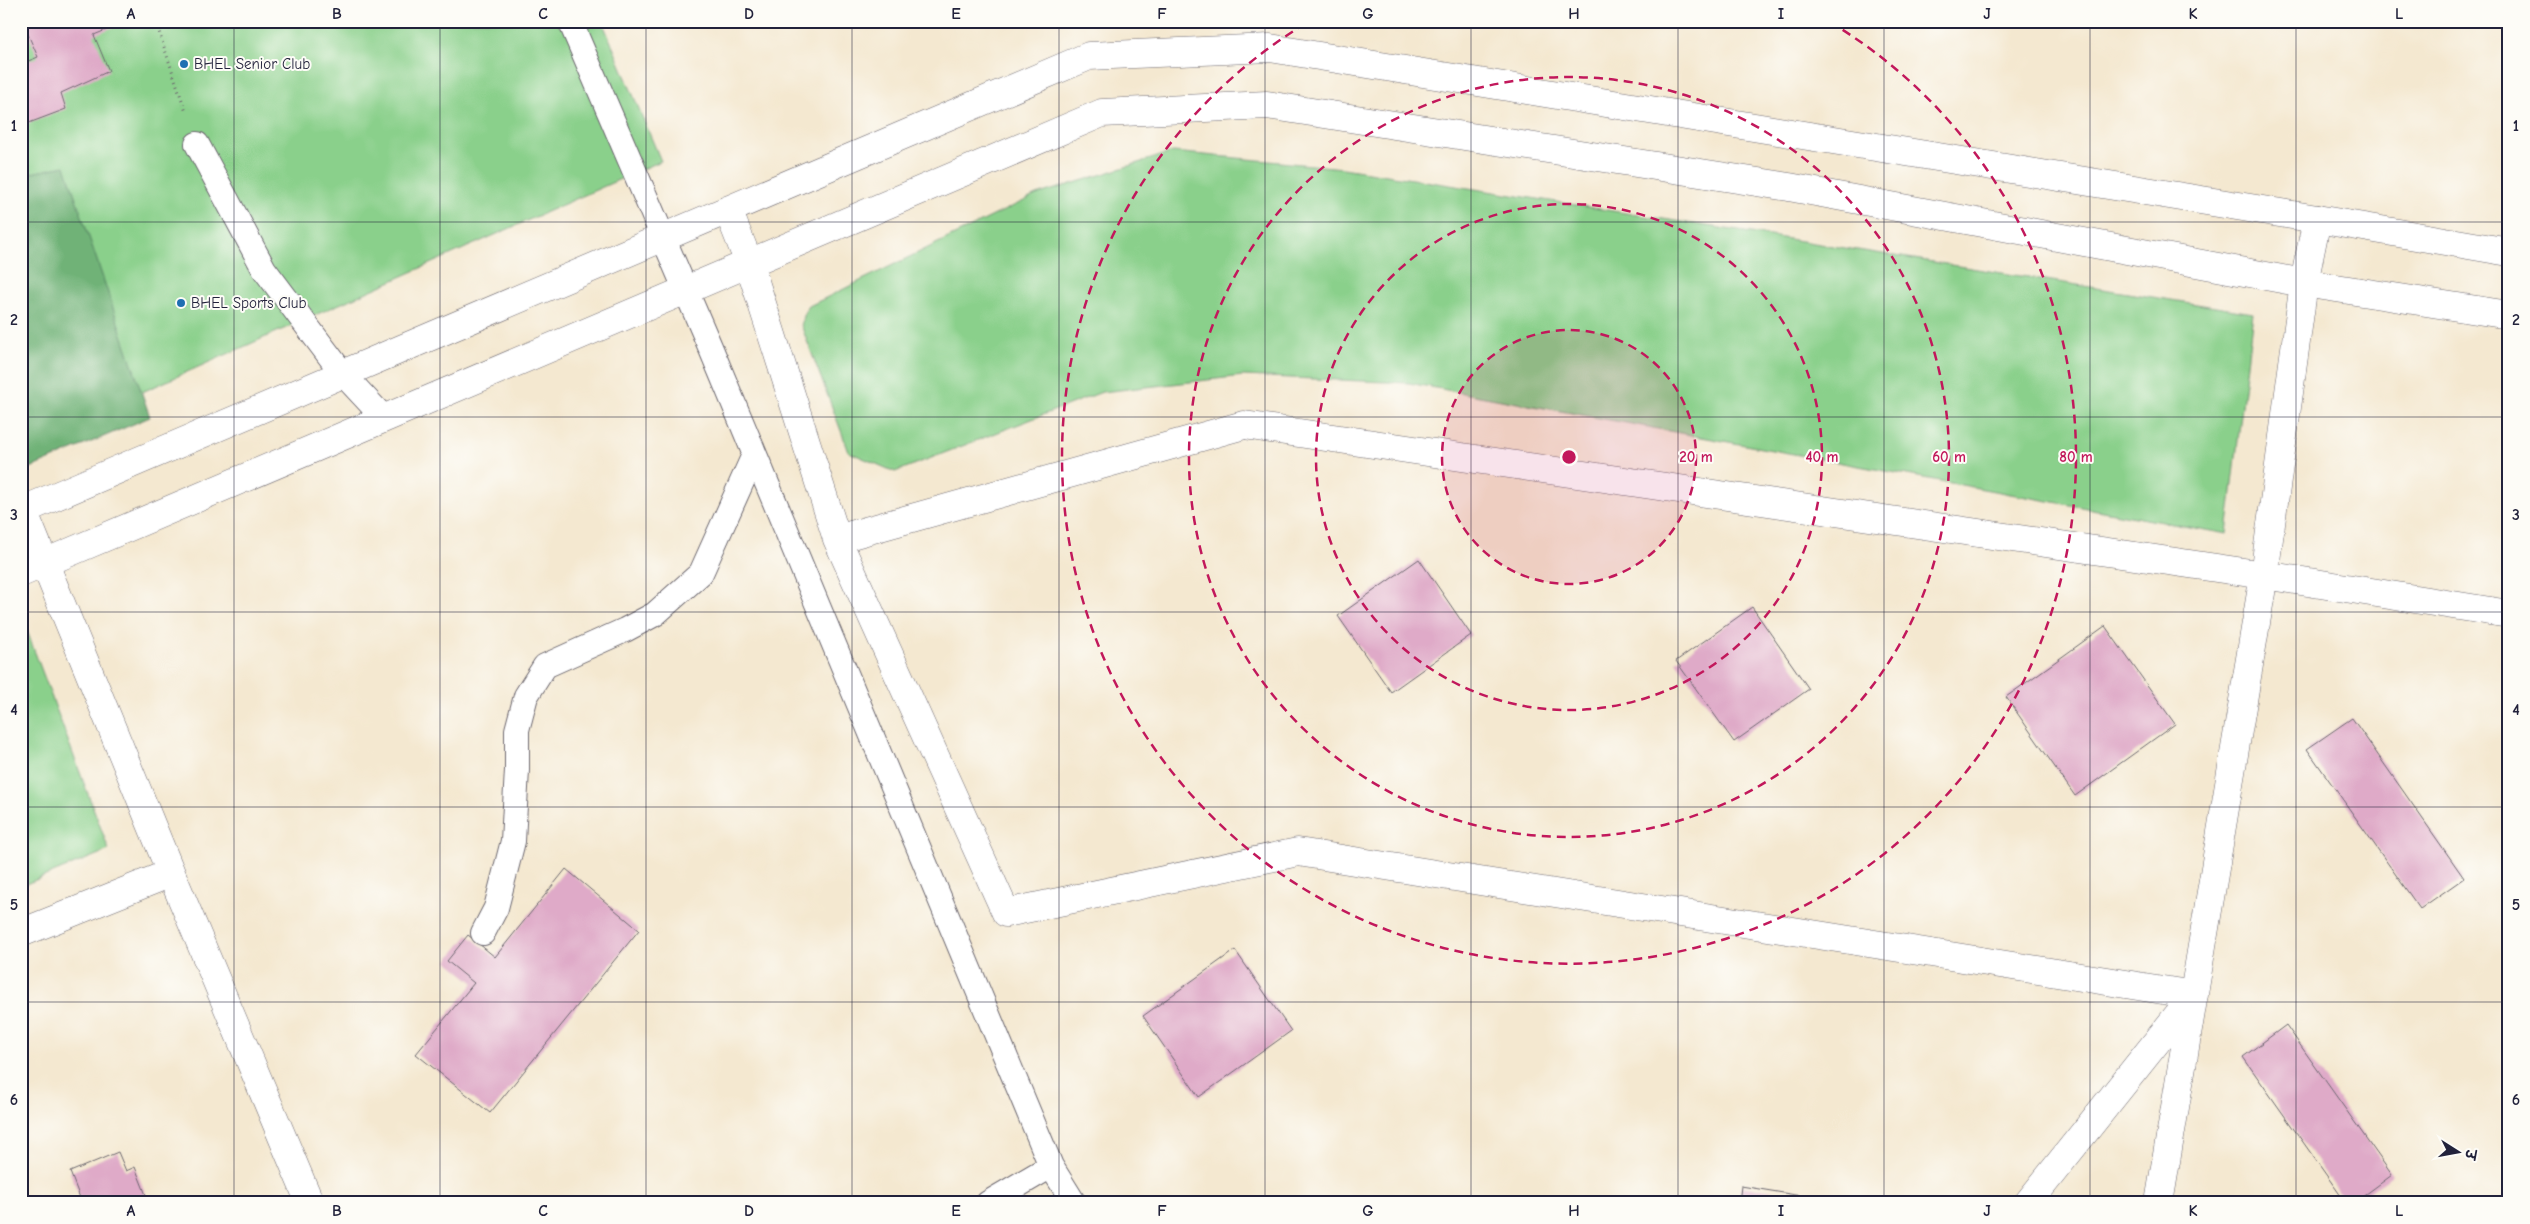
<svg xmlns="http://www.w3.org/2000/svg" width="2530" height="1224" font-family="'Comic Neue','Playpen Sans Deva',sans-serif">
<rect width="100%" height="100%" fill="#fdfcf7"/>
<filter id="ink" filterUnits="userSpaceOnUse"><feTurbulence type="fractalNoise" baseFrequency=".02" numOctaves="2"/><feDisplacementMap in="SourceGraphic" scale="10" xChannelSelector="R" yChannelSelector="G"/><feConvolveMatrix kernelMatrix="1 2 1 2 8 2 1 2 1" color-interpolation-filters="sRGB"/></filter>
<filter id="wash" filterUnits="userSpaceOnUse"><feTurbulence type="fractalNoise" baseFrequency=".0096" numOctaves="4" result="noise"/><feDisplacementMap in="SourceGraphic" scale="20" xChannelSelector="R" yChannelSelector="G"/><feGaussianBlur stdDeviation="1.12" result="paint"/><feColorMatrix in="noise" values="0 0 0 0 0 0 0 0 0 0 0 0 0 0 0 0 0 1.4 0 .05"/><feComposite in="paint" operator="in"/></filter>
<g filter="url(#wash)">
<rect width="100%" height="100%" fill="#f4e8d0"/>
<path fill="#8ad08b" stroke="#567963" d="M21,21H602L661,161L21,446Z
M1173,152L1343,168L2253,313L2227,534L1409,383L1243,376L1102,392L895,472L849,452L801,325L807,307L1036,195Z
M21,615L109,850L21,886Z"/>
<path fill="#6fb277" stroke="#486a59" d="M65,166L150,417L21,472V175Z"/>
<g id="blocks">
<path fill="#dfaac8" d="M22,21H128L94,35L109,71L61,93L66,109L21,126V64L38,57Z
M1419,559L1471,635L1391,692L1338,616Z
M1752,607L1809,689L1734,742L1676,661Z
M2105,626L2175,724L2075,796L2006,697Z
M2352,718L2464,878L2420,909L2307,749Z
M566,869L639,930L490,1113L416,1054L474,983L447,961L468,935L495,957Z
M1235,950L1291,1031L1199,1097L1143,1016Z
M2286,1025L2392,1175L2354,1203H2346L2243,1057Z
M118,1152L126,1171L135,1167L146,1195L137,1199L138,1203H82L70,1172Z
M1741,1186L1838,1202V1203H1739Z"/>
</g>
</g>
<g filter="url(#ink)">
<use href="#blocks" fill-opacity="0" stroke="#6c676f" stroke-width="1"/>
<g fill="none" stroke-linecap="round" stroke-linejoin="round">
<g stroke="#6c676f" stroke-width="26">
<path id="service" d="M570,21L711,349L1051,1166L988,1203
M197,144L264,269L343,374L384,418
M483,933L496,908L513,841L517,770V730L526,696L545,666L625,630L655,614L701,573L754,455
M1051,1166L1074,1203"/>
</g>
<g stroke="#6c676f" stroke-width="29">
<path id="minor" d="M728,210L749,263L837,539L1006,913L1298,852L2194,995L2028,1203
M23,510L171,873L310,1203
M837,539L1244,425L2264,575L2509,614
M21,933L171,873
M2159,1203L2264,575L2304,283L2317,219"/>
</g>
<g stroke="#6c676f" stroke-width="29">
<path id="secondary" d="M21,511L1089,56L1270,48L2317,219L2509,252
M21,573L1102,113L1267,105L1789,187L2304,283L2509,315"/>
</g>
<path stroke="#6c676f" stroke-width="3" stroke-dasharray="1 4" stroke-linecap="butt" d="M172,21L158,29L186,112"/>
<use href="#service" stroke="#fff" stroke-width="24"/>
<use href="#minor" stroke="#fff" stroke-width="28"/>
<use href="#secondary" stroke="#fff" stroke-width="28"/>
</g>
</g>
<path fill="none" stroke="#22223b" stroke-width="1" stroke-opacity="0.55" d="M234,21V1203M440,21V1203M646,21V1203M852,21V1203M1059,21V1203M1265,21V1203M1471,21V1203M1678,21V1203M1884,21V1203M2090,21V1203M2296,21V1203M21,222H2509M21,417H2509M21,612H2509M21,807H2509M21,1002H2509"/>
<circle cx="1569" cy="457" r="127" fill="#c2185b" fill-opacity=".12"/>
<g fill="none" stroke="#c2185b" stroke-width="2.5" stroke-dasharray="9 6">
<circle cx="1569" cy="457" r="127"/>
<circle cx="1569" cy="457" r="253"/>
<circle cx="1569" cy="457" r="380"/>
<path d="M1830 22A507 507 0 1 1 1308 22"/>
</g>
<g fill="#1f6fb2" stroke="#fdfcf7" stroke-width="2">
<circle cx="184" cy="64" r="5"/>
<circle cx="181" cy="303" r="5"/>
</g>
<g text-anchor="middle" stroke-width="4" stroke-linejoin="round" paint-order="stroke">
<g font-size="15" fill="#22223b" stroke="#fdfcf7" text-anchor="start">
<text x="194" y="69">BHEL Senior Club</text>
<text x="191" y="308">BHEL Sports Club</text>
</g>
</g>
<circle cx="1569" cy="457" r="8" fill="#c2185b" stroke="#fdfcf7" stroke-width="2.5"/>
<g font-size="15" text-anchor="middle" font-weight="bold" fill="#c2185b" stroke="#fdfcf7" stroke-width="4" stroke-linejoin="round" paint-order="stroke">
<text x="1696" y="462">20 m</text>
<text x="1822" y="462">40 m</text>
<text x="1949" y="462">60 m</text>
<text x="2076" y="462">80 m</text>
</g>
<rect width="2530" height="1224" fill="none" stroke="#fdfcf7" stroke-width="55"/>
<g transform="translate(2458 1152) rotate(101)" stroke="#fdfcf7" stroke-width="4" paint-order="stroke">
<path d="M0-4L9 19L0 12L-9 19Z" fill="#22223b"/>
<text y="-8" font-size="14" font-weight="bold" text-anchor="middle" fill="#22223b">उ</text>
</g>
<rect x="28" y="28" width="2474" height="1168" fill="none" stroke="#22223b" stroke-width="2"/>
<g font-size="16" text-anchor="middle" font-weight="bold" fill="#22223b">
<text x="131" y="19">A</text>
<text x="337" y="19">B</text>
<text x="543" y="19">C</text>
<text x="749" y="19">D</text>
<text x="956" y="19">E</text>
<text x="1162" y="19">F</text>
<text x="1368" y="19">G</text>
<text x="1574" y="19">H</text>
<text x="1781" y="19">I</text>
<text x="1987" y="19">J</text>
<text x="2193" y="19">K</text>
<text x="2399" y="19">L</text>
<text x="14" y="131">1</text>
<text x="2516" y="131">1</text>
<text x="14" y="325">2</text>
<text x="2516" y="325">2</text>
<text x="14" y="520">3</text>
<text x="2516" y="520">3</text>
<text x="14" y="715">4</text>
<text x="2516" y="715">4</text>
<text x="14" y="910">5</text>
<text x="2516" y="910">5</text>
<text x="14" y="1105">6</text>
<text x="2516" y="1105">6</text>
<text x="131" y="1216">A</text>
<text x="337" y="1216">B</text>
<text x="543" y="1216">C</text>
<text x="749" y="1216">D</text>
<text x="956" y="1216">E</text>
<text x="1162" y="1216">F</text>
<text x="1368" y="1216">G</text>
<text x="1574" y="1216">H</text>
<text x="1781" y="1216">I</text>
<text x="1987" y="1216">J</text>
<text x="2193" y="1216">K</text>
<text x="2399" y="1216">L</text>
</g>
</svg>
